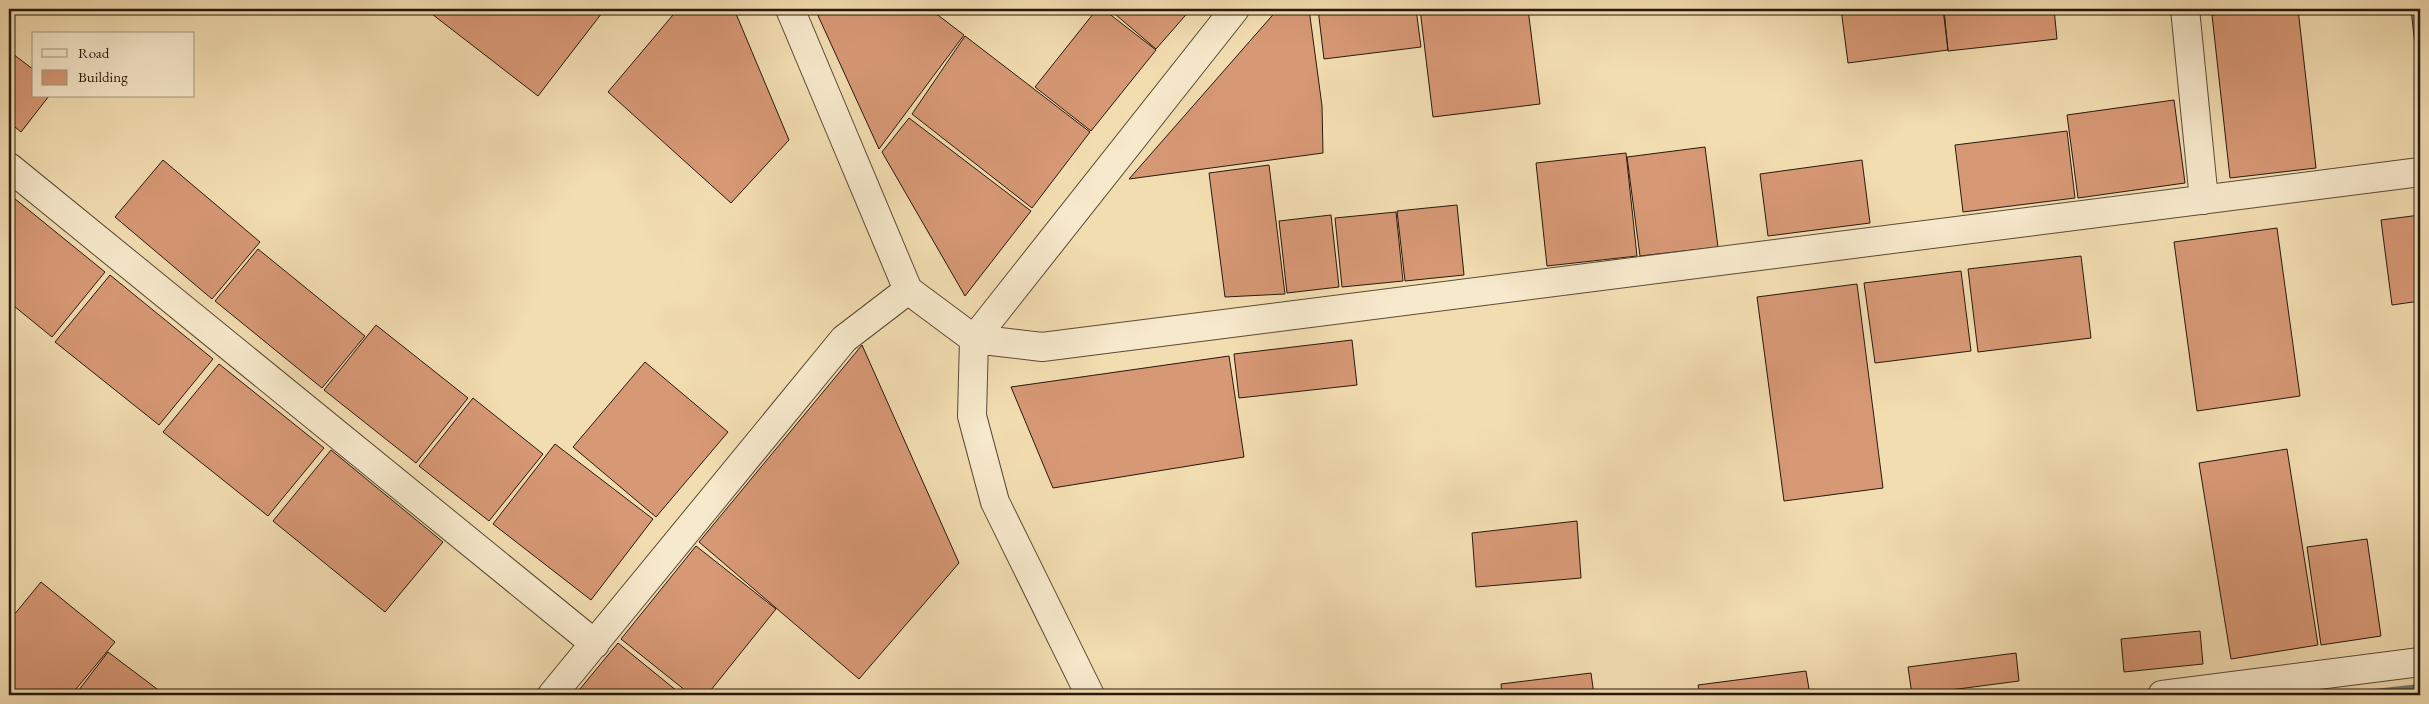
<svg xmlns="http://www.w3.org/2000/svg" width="2429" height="704" font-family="'EB Garamond',serif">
<rect width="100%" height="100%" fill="#f2ddb1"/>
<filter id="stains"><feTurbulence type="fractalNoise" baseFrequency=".004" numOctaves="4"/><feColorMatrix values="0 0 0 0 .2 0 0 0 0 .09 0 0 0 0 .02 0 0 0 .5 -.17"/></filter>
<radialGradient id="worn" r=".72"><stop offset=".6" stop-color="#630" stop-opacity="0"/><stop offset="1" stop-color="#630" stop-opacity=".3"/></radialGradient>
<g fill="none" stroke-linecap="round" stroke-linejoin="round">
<path stroke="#6f7a72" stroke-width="10" d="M2365,695L2420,689"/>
</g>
<path fill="#d79875" stroke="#27190c" d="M430,9H605L538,96L428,11Z
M678,9H734L789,140L731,203L608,92Z
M815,9H930L964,35L879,149Z
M1097,9H1103L1156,50L1091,131L1035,87Z
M1109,9H1191L1156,49Z
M1278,9H1309L1322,106L1323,153L1129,179Z
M1318,9H1416L1421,47L1324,59Z
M1420,9H1528L1540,104L1433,117Z
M1841,9H1943L1948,50L1848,63Z
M1944,9H2054L2057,39L1948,51Z
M2268,9H2298L2316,168L2230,178L2212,15Z
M2411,9H2420V92Z
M965,36L1090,132L1032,208L912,114Z
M9,51L34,70V96H49L21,132L9,122Z
M2174,100L2185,183L2078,198L2067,115Z
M909,118L1031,211L965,296L882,152Z
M2067,131L2075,198L1963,212L1955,145Z
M1705,147L1718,247L1640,256L1627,157Z
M1626,153L1637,256L1547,266L1536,163Z
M163,160L260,242L212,299L115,217Z
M1862,160L1870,223L1768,236L1760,174Z
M1269,165L1285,294L1225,297L1209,173Z
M9,194L105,272L52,337L9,302Z
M1457,205L1464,275L1405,281L1397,211Z
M1396,212L1403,281L1342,287L1335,218Z
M1331,215L1339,287L1287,293L1279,221Z
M2420,215V301L2392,305L2381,220Z
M2277,228L2300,396L2197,411L2174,242Z
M258,249L365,336L322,388L215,301Z
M2081,256L2091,338L1978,352L1968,269Z
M1961,271L1971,351L1875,363L1864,283Z
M110,275L213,359L159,425L55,342Z
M1857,284L1883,488L1784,501L1757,297Z
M376,325L468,398L416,463L324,390Z
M1352,340L1357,385L1239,398L1234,354Z
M862,345L959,563L859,679L699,542Z
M1229,356L1244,457L1053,488L1011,387Z
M645,362L728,432L656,517L573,447Z
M219,364L324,448L268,516L163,432Z
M473,398L543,454L489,521L419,466Z
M555,444L653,519L591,600L493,524Z
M2287,449L2318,645L2231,659L2199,463Z
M331,450L443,542L385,612L273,521Z
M1577,521L1581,578L1476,587L1472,533Z
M2367,539L2381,636L2321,645L2307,547Z
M696,546L776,609L707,695H691L621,639Z
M41,582L115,642L71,695H18L9,688V621Z
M2200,631L2203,664L2124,672L2121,639Z
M618,643L677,691L673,695H575Z
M108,652L165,695H75Z
M2016,653L2019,681L1912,695L1908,667Z
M1806,671L1810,695H1700L1698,685Z
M1591,673L1594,695H1502L1501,684Z
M1494,691L1495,695H1465Z"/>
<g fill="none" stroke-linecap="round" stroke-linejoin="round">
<g stroke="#5a4a35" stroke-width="30">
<path id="minor" d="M790,9L908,290L974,339L1042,347L2420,172
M2185,9L2204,200
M9,167L595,644
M552,695L844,339L908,290
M1090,695L995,502L972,416L974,339L1235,9
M2162,695L2420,662"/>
</g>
<use href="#minor" stroke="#f7e9cc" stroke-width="28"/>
</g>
<rect width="2429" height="704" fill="none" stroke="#f2ddb1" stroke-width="30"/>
<rect x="10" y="10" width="2409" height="684" fill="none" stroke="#27190c" stroke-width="2.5"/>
<rect x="15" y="15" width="2399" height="674" fill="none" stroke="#27190c"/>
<rect x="32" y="32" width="162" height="65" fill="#f7e9cc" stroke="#a4967f"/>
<rect x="42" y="49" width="25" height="8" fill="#f7e9cc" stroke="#a4967f"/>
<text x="78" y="58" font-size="15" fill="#27190c">Road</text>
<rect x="42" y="70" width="25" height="15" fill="#d79875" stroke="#a4967f"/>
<text x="78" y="82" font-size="15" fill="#27190c">Building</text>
<rect width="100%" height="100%" filter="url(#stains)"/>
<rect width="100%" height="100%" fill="url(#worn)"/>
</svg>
